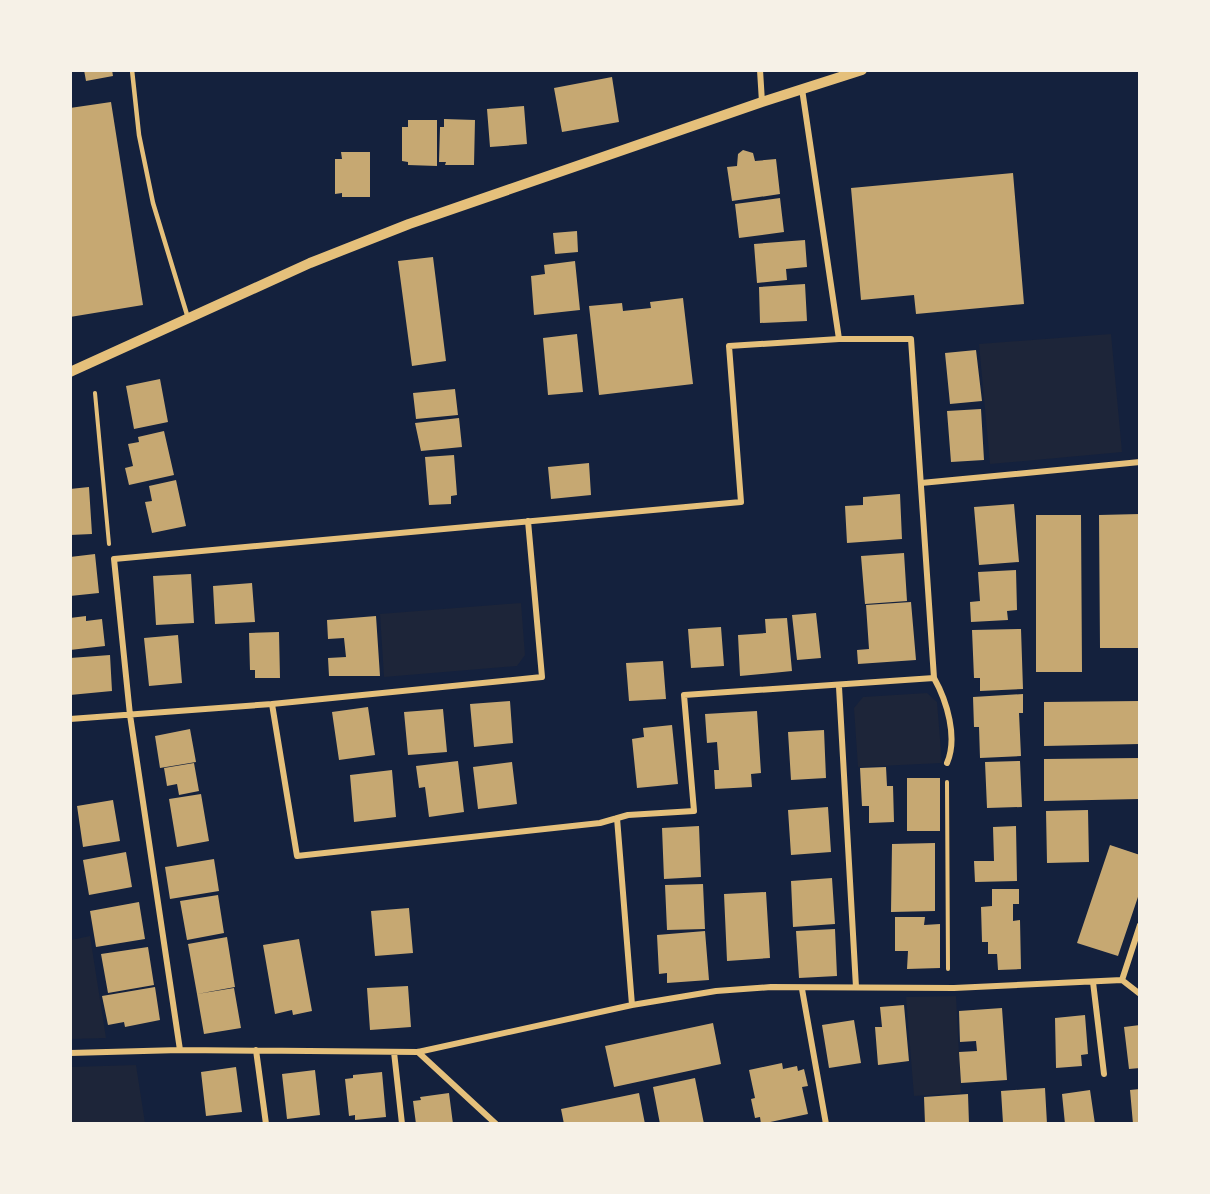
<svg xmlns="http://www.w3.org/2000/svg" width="1210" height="1194" font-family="'Open Sans',sans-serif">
<rect width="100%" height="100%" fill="#14213d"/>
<path fill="#1d2539" d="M1111,334L1122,452L990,464L979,344Z
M521,603L525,655L517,666L384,677L380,614Z
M927,693L937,702L942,763L858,767L854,708L863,697Z
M90,936L106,1038L71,1039V940Z
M956,996L961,1093L914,1096L906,997Z
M136,1065L145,1123H71V1067Z"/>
<path fill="#c6a872" d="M84,70H112L113,76L86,81Z
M612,77L619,122L562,132L554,88Z
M111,102L143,305L70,317V108Z
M524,106L527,144L490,147L487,109Z
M444,119L475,120L474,165H445L446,162H439L440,127H444Z
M408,120H437V166L408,165V162L402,161V127H408Z
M743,150L753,153L755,161L776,159L780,194L732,201L727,167L737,166L738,154Z
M341,152H370V197H342V193L335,194V159H342Z
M1013,173L1024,304L916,314L914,295L861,300L851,188Z
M780,198L784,232L739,238L735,204Z
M577,231L578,252L555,254L553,233Z
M805,240L807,267L786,269L787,280L757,283L754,244Z
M433,257L446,361L412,366L398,261Z
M575,261L580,310L534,315L531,276L545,274L544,265Z
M805,284L807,321L760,323L759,287Z
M683,298L693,384L599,395L589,306L622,303L623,311L651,308L650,302Z
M577,334L583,392L548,395L543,338Z
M976,350L982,401L950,404L945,353Z
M160,379L168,422L134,429L126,386Z
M455,389L458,415L416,419L413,393Z
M981,409L984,460L951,462L947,411Z
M459,418L462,447L421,451L415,423Z
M164,431L174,475L129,485L125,468L133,466L128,444L139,442L138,437Z
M454,455L457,495L451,496V504L429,505L425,457Z
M589,463L591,495L551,499L548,467Z
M176,480L186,526L152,533L145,502L152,501L149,486Z
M89,487L92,534L70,535V489Z
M900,494L902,539L847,543L845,506L863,505V497Z
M1014,504L1019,562L979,565L974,507Z
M1140,514V648H1100L1099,515Z
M1036,515H1081L1082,672H1036Z
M904,553L907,601L865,604L861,556Z
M95,554L99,593L70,596V557Z
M1016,570L1017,610L1007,611L1008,620L971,622L970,602L980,601L978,572Z
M191,574L194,623L156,625L153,576Z
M252,583L255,622L215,624L213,586Z
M911,602L916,660L858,664L857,650L869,649L866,605Z
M816,613L821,658L797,660L792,615Z
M86,616V621L102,619L105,646L70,650V618Z
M376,616L380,676H329L328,658L346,657L344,638L328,639L327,620Z
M787,618L792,671L740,676L738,635L766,633L765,619Z
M721,627L724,666L691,668L688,629Z
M1021,629L1023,689L980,691V678H974L972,630Z
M279,632L280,678H255V670H250L249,633Z
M178,635L182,683L149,686L144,638Z
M110,655L112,691L70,695V658Z
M663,661L666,699L629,701L626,663Z
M1023,694V713H1019L1021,756L980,758L979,727H974L973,697Z
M510,701L513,743L474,747L470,704Z
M1140,701V744L1044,746V702Z
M368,707L375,755L339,760L332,712Z
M443,709L447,752L408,755L404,712Z
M757,711L761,773L751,774L752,787L715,789L714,770H719L717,742L707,743L705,714Z
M672,725L678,784L637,788L632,739L644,737L643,728Z
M190,729L196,762L160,768L155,736Z
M824,730L826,778L791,780L788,732Z
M1140,758V799L1044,801V759Z
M458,761L464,812L429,817L425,787L419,788L416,766Z
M1020,761L1022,807L987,808L985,762Z
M512,762L517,804L478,809L473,767Z
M194,763L199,791L179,795L177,784L167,786L164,768Z
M886,767L887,786H893L894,822L869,823V806H862L860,768Z
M392,770L396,817L354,822L350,775Z
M907,778H940V831H907Z
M201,794L209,841L177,847L169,799Z
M113,800L120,841L83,847L77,806Z
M828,807L831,852L791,855L788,810Z
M1088,810L1089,862L1047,863L1046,811Z
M699,826L701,877L664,879L662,828Z
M1016,826L1017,881L975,882L974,861H994L993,827Z
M935,843V911L891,912L892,844Z
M1110,845L1140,855V891L1118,956L1077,943Z
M126,852L132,887L89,895L83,860Z
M214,859L219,891L170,899L165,867Z
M832,878L835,924L793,927L791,881Z
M703,884L705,929L667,930L665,885Z
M992,889H1019V904H1013V921L1020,920L1021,969L998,970L997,954H988V942H982L981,907L992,906Z
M766,892L770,958L727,961L724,894Z
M218,895L224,933L187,940L180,901Z
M139,902L145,939L96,947L90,911Z
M409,908L413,953L375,956L371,911Z
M895,917H925L924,925L940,924V968L907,969L908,951H895Z
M835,929L837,976L799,978L796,931Z
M705,931L709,980L667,983V973L659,974L657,935Z
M227,937L235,987L197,994L188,944Z
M299,939L312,1011L293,1015L292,1010L275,1014L263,945Z
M148,947L154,985L108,993L101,954Z
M408,986L411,1027L370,1030L367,988Z
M155,987L160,1020L125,1027L124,1022L108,1025L102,996Z
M234,988L241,1028L204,1034L197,994Z
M904,1005L909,1061L878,1065L875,1027H882L880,1007Z
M1002,1008L1007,1080L961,1083L959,1052L977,1051L976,1041L960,1042L959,1011Z
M1085,1015L1088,1054L1081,1055L1082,1066L1056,1068L1055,1018Z
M854,1020L861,1063L829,1068L822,1025Z
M713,1023L721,1064L614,1087L605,1046Z
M1140,1025V1068L1129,1069L1124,1027Z
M782,1063L783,1069L797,1066L798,1071L804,1069L808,1086L802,1087L808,1114L761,1124L760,1117L755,1118L751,1099L755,1098L749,1070Z
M236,1067L242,1112L206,1116L201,1072Z
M315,1070L320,1115L287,1119L282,1074Z
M382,1072L386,1117L355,1120V1115L349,1116L345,1079L353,1078V1075Z
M695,1078L704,1124H660L653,1087Z
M1045,1088L1047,1124L1003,1123L1001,1091Z
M1140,1089V1124H1133L1130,1090Z
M1090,1090L1095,1124H1065L1062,1094Z
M449,1093L453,1124H416L413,1101L421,1100L420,1097Z
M639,1093L645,1124H564L561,1109Z
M968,1094L969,1124H925L924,1097Z"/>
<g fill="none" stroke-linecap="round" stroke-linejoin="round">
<path stroke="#e5c07b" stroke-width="4" d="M95,393L109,544
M947,782L948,969"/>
<path stroke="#e5c07b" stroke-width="4.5" d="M132,70L139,135L153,203L188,318"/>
<path stroke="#e5c07b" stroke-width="6" d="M760,70L762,102
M802,89L839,339
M921,483L1140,462
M934,678C947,701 958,738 947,763
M839,687L856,987
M70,719L272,704L542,677L528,521
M617,818L632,1005
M1122,980L1140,925
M1093,982L1104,1074
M802,989L826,1124
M180,1050L130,715L114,559L741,502L729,346L839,339H911L934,678L684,695L694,811L628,815L600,823L297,856L272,704
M256,1050L266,1124
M394,1052L402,1124
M418,1052L496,1124
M70,1053L180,1050L418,1052L632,1005L716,991L771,987L954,988L1122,980L1140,994"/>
<path stroke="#e5c07b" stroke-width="10" d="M70,372L310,263L409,224L762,102L862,70"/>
</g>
<rect width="1210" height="1194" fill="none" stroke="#f6f1e7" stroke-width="144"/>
</svg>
